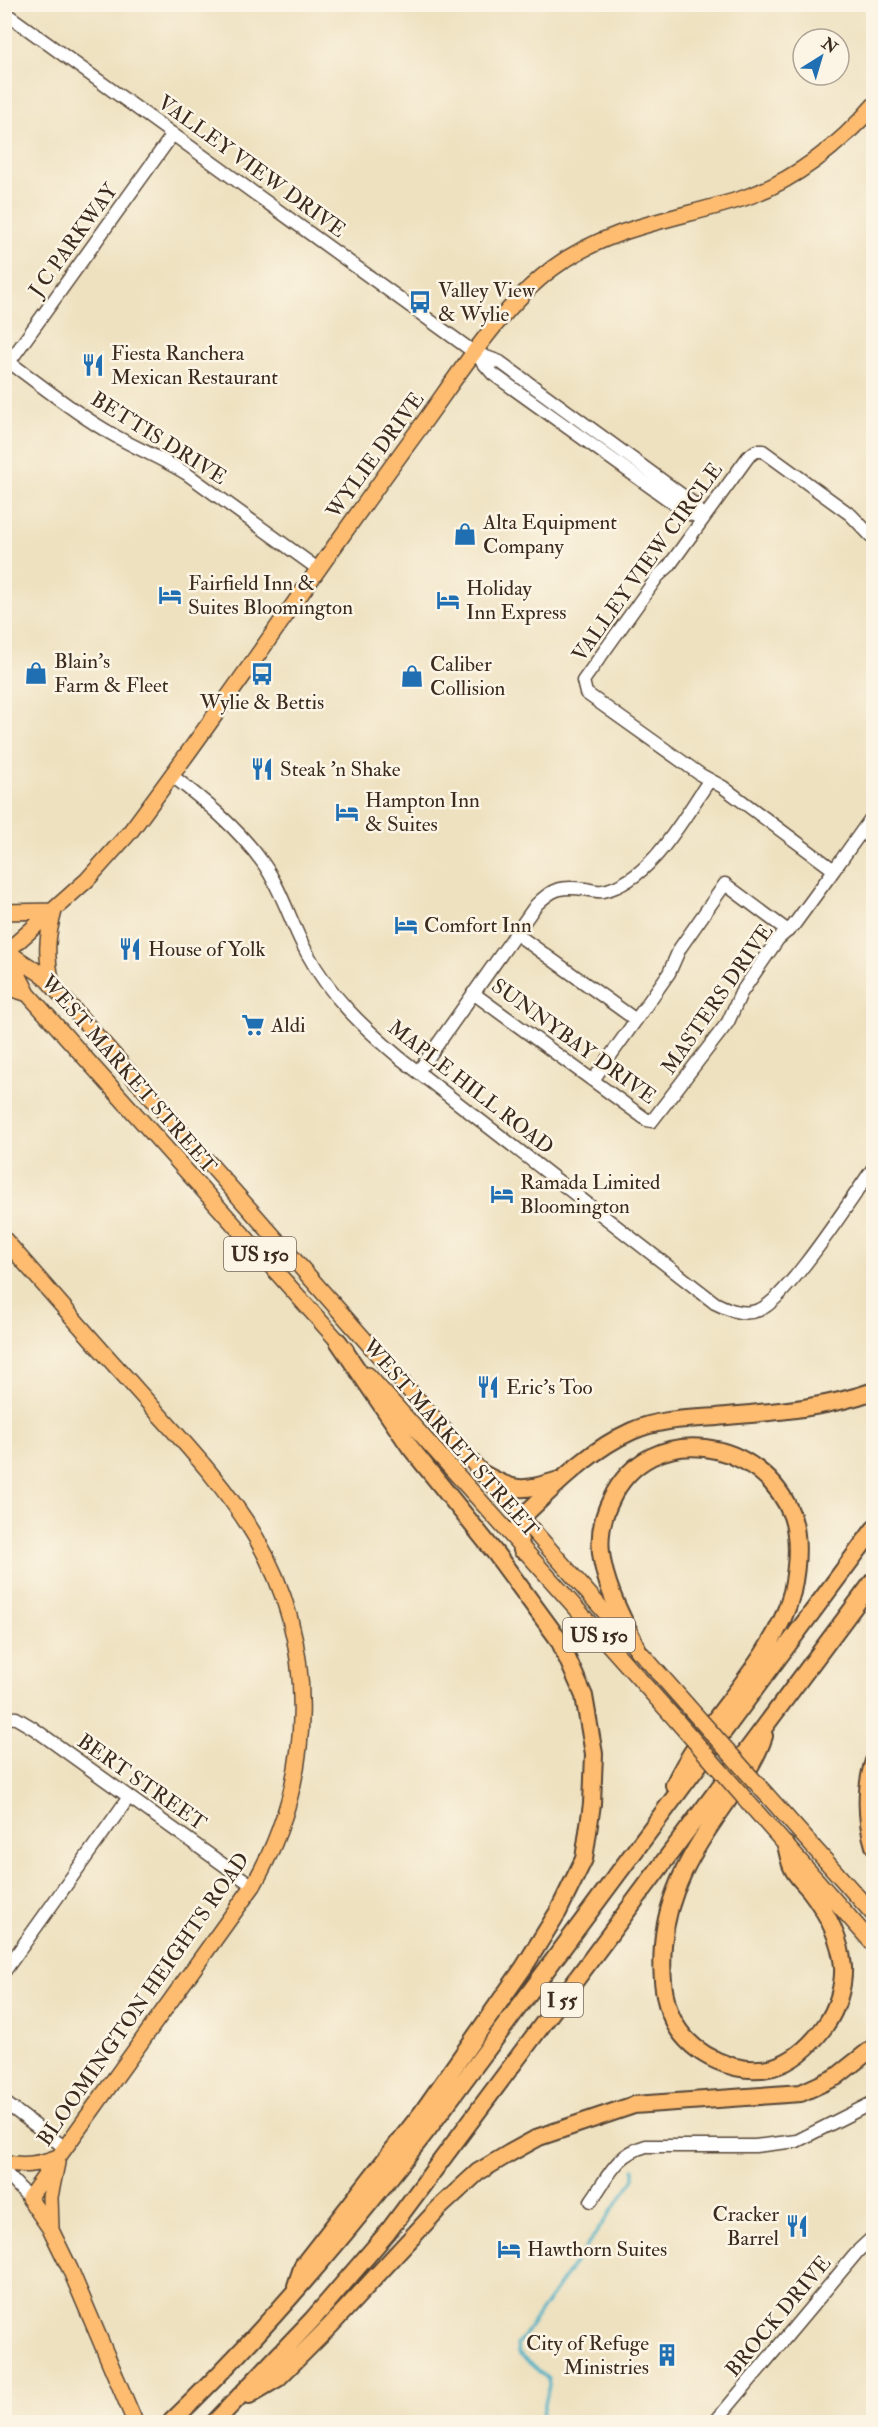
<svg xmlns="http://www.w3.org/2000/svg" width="878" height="2427" font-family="'IM FELL Double Pica',serif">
<rect width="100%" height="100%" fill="#fcf5e5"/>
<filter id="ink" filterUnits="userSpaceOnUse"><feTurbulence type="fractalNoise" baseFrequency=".0167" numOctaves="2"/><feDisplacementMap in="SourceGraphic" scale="12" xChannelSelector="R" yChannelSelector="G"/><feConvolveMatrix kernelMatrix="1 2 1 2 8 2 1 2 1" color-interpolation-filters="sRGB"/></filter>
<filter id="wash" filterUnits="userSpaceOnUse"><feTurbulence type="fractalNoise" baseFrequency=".008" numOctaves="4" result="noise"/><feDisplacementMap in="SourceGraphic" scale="24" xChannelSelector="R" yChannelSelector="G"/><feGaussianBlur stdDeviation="1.35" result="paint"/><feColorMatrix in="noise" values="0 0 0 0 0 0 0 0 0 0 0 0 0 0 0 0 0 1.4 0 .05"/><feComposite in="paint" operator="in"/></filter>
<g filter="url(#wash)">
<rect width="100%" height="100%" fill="#eee1c0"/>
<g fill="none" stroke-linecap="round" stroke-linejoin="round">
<path stroke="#46afc5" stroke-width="3" d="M541,2422L549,2386L548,2379L518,2353L517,2345L634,2179V2169"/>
</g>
</g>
<g filter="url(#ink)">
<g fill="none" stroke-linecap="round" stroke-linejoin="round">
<g stroke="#564536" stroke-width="15">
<path id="minor" d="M4,12L475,353L493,374L687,513L703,518
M478,354L500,362L693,503L703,518
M9,362C45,388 79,416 117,437C140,450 165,460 187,474L318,569
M5,368L173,134
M874,539L851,515L763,451H756L748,457L669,566L658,576L583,681L586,693L701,775L723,787L834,870L874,814
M171,775C205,801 238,828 263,863C282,890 291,924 307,953C330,996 363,1027 400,1058L715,1303C729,1310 744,1316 759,1310C787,1300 853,1196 874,1167
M515,933L636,1020L669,973L680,948L725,884L788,931
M473,993L647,1120L652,1121L728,1022L741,993L778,939L793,926L834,870
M418,1072L536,905C553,888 561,886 585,889C591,890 598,892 603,891C651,881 683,818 709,781
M593,1080L636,1020
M4,1717L16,1718L33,1728L253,1886
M4,1972L129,1797
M4,2102L64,2147
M4,2171L29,2198
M591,2201C609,2176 615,2155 646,2146H755L797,2141L874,2102
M715,2422L859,2250L874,2236"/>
</g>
<g stroke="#564536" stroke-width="18">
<path id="major" d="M4,912L54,911
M7,952L28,994L346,1350
M9,953L44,976L686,1704
M4,954L87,880L130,832C228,701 319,565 416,433C456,379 499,308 553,268C610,226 679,219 744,198C794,181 840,145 874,105
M52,985C46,955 46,940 54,911
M4,986L28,994
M4,1239C46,1287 87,1335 130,1382C173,1431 222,1480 255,1536C319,1645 315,1778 253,1886L29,2198L51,2230L70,2269L135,2422
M368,1375L676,1720
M766,1794L874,1915
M754,1809L874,1945
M4,2162C24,2167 40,2164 58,2157
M51,2228L50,2197L57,2163"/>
</g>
<g stroke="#564536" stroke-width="20">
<path id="highway" d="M480,1472C516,1492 520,1492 559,1480
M522,1550L518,1533L521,1518C554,1487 589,1450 632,1431C659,1419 687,1419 717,1417C770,1412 823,1409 874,1391
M638,1650C623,1619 605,1587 601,1553C599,1534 603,1516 611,1500C649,1418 763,1438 792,1516C800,1540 797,1568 792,1592C775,1661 704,1719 674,1785
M764,1736C755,1763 740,1782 724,1806C694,1848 667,1892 663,1945C661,1972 662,2001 675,2024C693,2056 737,2076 773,2067C795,2061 812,2044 825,2026C837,2009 844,1987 843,1966C840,1938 826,1911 809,1889C803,1882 795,1875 792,1867C789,1860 788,1853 786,1845
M874,1761C865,1787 866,1820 874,1846
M296,2286L303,2265L421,2114L524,1967L558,1912L584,1859L592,1804L594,1754L584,1696L559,1640L496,1554L410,1447L338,1341
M249,2395L278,2378L331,2325L439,2208L478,2172L510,2153L539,2137L634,2105L801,2093L836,2077L874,2047
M171,2422C265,2332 348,2232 428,2129L874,1529
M215,2422L312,2320L387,2233L874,1580"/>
</g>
<use href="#minor" stroke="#fff" stroke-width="12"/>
<use href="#major" stroke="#fdbc6f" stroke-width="15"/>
<use href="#highway" stroke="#fdbc6f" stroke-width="16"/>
<g stroke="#564536" stroke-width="18" stroke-linecap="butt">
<path id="major-bridge" d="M686,1704L766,1794
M676,1720L754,1809"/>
</g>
<use href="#major-bridge" stroke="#fdbc6f" stroke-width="15"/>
</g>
</g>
<defs>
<g id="bus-bare" transform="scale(1.8)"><path d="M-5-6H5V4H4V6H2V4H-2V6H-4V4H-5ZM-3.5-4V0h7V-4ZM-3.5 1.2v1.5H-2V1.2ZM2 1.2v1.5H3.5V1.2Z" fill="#1f6fb2" stroke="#fcf5e5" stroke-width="2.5" paint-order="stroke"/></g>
<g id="restaurant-bare" transform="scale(1.8)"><path d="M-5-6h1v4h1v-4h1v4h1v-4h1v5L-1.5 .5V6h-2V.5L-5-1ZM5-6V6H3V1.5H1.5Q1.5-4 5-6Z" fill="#1f6fb2" stroke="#fcf5e5" stroke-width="2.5" paint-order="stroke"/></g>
<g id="shop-bare" transform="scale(1.8)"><path d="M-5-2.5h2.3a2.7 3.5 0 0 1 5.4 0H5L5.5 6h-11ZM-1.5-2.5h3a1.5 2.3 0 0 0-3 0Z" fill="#1f6fb2" stroke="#fcf5e5" stroke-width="2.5" paint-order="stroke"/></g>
<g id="hotel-bare" transform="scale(1.8)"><path d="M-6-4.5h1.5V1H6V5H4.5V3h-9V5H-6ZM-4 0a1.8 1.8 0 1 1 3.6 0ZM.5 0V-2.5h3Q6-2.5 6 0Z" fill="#1f6fb2" stroke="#fcf5e5" stroke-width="2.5" paint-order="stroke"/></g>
<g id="supermarket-bare" transform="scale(1.8)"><path d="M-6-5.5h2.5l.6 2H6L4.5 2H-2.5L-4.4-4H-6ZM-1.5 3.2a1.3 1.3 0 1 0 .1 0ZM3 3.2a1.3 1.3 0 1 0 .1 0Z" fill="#1f6fb2" stroke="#fcf5e5" stroke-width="2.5" paint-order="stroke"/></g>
<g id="building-bare" transform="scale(1.8)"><path d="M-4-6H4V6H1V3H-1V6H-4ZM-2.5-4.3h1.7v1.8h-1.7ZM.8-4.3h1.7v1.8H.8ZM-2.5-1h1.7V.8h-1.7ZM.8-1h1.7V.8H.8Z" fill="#1f6fb2" stroke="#fcf5e5" stroke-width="2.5" paint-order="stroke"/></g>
</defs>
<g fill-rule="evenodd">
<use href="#bus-bare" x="420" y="302"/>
<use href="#restaurant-bare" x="93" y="365"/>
<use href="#shop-bare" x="465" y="534"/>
<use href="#hotel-bare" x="170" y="595"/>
<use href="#hotel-bare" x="448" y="600"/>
<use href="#shop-bare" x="36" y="673"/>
<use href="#bus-bare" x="262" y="674"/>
<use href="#shop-bare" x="412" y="676"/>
<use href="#restaurant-bare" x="262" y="769"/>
<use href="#hotel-bare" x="347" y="812"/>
<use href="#hotel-bare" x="406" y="925"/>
<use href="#restaurant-bare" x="130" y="949"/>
<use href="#supermarket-bare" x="253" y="1025"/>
<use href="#hotel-bare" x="502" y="1194"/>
<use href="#restaurant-bare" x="488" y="1387"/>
<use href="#restaurant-bare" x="797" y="2226"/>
<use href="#hotel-bare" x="509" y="2249"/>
<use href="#building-bare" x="667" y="2355"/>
</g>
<g text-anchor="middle" stroke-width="5" stroke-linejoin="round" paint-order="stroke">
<g fill="#fcf5e5" stroke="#75675a" stroke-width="1.5">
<rect x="224" y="1237" width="72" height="34" rx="4.5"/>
<rect x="563" y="1618" width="72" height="34" rx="4.5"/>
<rect x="541" y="1983" width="42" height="34" rx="4.5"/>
</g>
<g font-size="20" font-weight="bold" fill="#3b2a1e">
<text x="260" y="1261">US 150</text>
<text x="599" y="1642">US 150</text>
<text x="562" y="2007">I 55</text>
</g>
<g font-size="21" fill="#3b2a1e" stroke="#fcf5e5">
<text transform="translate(252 166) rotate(36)" y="7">VALLEY VIEW DRIVE</text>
<text transform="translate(73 240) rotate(-54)" y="7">J C PARKWAY</text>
<text transform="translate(159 438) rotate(32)" y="7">BETTIS DRIVE</text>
<text transform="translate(375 455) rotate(-54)" y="7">WYLIE DRIVE</text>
<text transform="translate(647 562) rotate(-54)" y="7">VALLEY VIEW CIRCLE</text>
<text transform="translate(717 999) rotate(-55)" y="7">MASTERS DRIVE</text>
<text transform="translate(574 1041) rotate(36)" y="7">SUNNYBAY DRIVE</text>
<text transform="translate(129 1074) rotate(49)" y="7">WEST MARKET STREET</text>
<text transform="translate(471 1087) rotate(38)" y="7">MAPLE HILL ROAD</text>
<text transform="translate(451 1438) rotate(49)" y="7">WEST MARKET STREET</text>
<text transform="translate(142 1782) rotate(35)" y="7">BERT STREET</text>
<text transform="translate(143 1999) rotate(-55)" y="7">BLOOMINGTON HEIGHTS ROAD</text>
<text transform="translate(778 2316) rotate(-50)" y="7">BROCK DRIVE</text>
</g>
<g font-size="21" fill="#3b2a1e" stroke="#fcf5e5" text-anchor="start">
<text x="438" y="297">Valley View<tspan x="438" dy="24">&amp; Wylie</tspan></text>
<text x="111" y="360">Fiesta Ranchera<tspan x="111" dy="24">Mexican Restaurant</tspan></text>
<text x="483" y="529">Alta Equipment<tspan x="483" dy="24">Company</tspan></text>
<text x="188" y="590">Fairfield Inn &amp;<tspan x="188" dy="24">Suites Bloomington</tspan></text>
<text x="466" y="595">Holiday<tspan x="466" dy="24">Inn Express</tspan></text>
<text x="54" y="668">Blain's<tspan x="54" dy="24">Farm &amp; Fleet</tspan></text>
<text x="430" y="671">Caliber<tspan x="430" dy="24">Collision</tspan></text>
<text x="262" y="709" text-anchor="middle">Wylie &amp; Bettis</text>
<text x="280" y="776">Steak 'n Shake</text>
<text x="365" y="807">Hampton Inn<tspan x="365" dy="24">&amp; Suites</tspan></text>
<text x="424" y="932">Comfort Inn</text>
<text x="148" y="956">House of Yolk</text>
<text x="271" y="1032">Aldi</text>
<text x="520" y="1189">Ramada Limited<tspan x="520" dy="24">Bloomington</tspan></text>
<text x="506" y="1394">Eric's Too</text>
<text x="779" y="2221" text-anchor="end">Cracker<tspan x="779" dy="24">Barrel</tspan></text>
<text x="527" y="2256">Hawthorn Suites</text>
<text x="649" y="2350" text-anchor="end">City of Refuge<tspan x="649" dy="24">Ministries</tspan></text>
</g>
</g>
<rect width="878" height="2427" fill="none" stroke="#fcf5e5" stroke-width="24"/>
<g transform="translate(821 57) rotate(37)"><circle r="28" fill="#fcf5e5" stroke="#afa495" stroke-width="1.5"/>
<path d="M0-4.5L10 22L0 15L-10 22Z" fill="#1f6fb2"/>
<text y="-9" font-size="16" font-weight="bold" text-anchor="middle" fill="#3b2a1e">N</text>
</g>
</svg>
